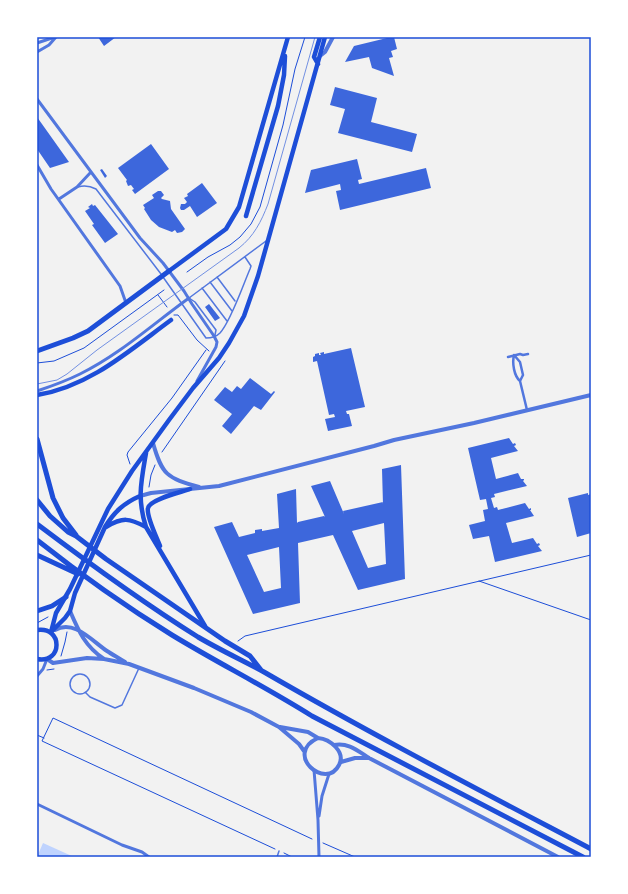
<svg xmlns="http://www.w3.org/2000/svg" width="628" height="894" font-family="Figtree,sans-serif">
<rect width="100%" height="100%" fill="#f2f2f2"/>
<path fill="#bfd3fe" d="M43,843L74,857H37Z"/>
<path fill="#3d67dc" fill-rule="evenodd" d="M98,37H116L104,46Z
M391,37H394L397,49L391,51L393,57L389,58L394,76L372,68L369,57L345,62L354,46Z
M335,87L377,98L371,122L417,134L412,152L338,133L345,109L330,105Z
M37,117L69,162L50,168L37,149Z
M151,144L169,169L135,194L132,190L134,189L131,185L128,186L126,181L127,180L118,168Z
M357,159L362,179L358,180L359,184L426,168L431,188L340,210L336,191L341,190L340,184L305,193L311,170Z
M102,169L107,176L105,178L100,170Z
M202,183L217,203L197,217L190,206L184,210H181L180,208L181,204H185L187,202L184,198L188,196L187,194Z
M158,191H161L164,195L161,198L162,199L170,201L171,209L185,229L182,232L177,233L175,230L172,232L159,227L151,220L144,209L145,208L143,205L154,198L152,195Z
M92,204L93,206L95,205L118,234L105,243L92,225L94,224L85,211L90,208L88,207Z
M209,304L220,318L215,321L205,307Z
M351,348L365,407L346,411L347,414H349L352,426L328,431L325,419L335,417L334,414L329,415L317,361L313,362V357L315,356V354L319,353V355H321L320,353L324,352V354Z
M250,378L271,394L274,391L275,392L261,410L254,406L231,434L222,426L232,414L214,400L225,387L232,392L237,386L241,389Z
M509,438L513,444L515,443L516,445L514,446L518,451L491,458L496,479L518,473L521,479H524V480L523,481L527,486L494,494L495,497L491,498L494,508L497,507L498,510L525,503L529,509L531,508V510H530L534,516L506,523L512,543L533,538L537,544L539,543L540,545L538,546L542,551L495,562L489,536L473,539L469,525L485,521L483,510L488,509L486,499L480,500L468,448Z
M401,465L405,579L358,590L333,535L298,543L300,603L253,614L214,527L232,522L239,537L255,533V530L262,529V531L279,528L277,494L296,489L297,523L298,522L324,516L325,517L311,486L330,481L344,514L343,511L383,502V505L382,469ZM384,523L386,564L368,568L352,531ZM279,547L281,588L264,592L247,555Z
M588,493V495L591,494V533L577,537L568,498Z"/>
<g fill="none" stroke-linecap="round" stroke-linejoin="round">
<path stroke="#1d4ed8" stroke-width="1" d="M187,272L208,257L230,245L240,237L251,224L260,207L283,125L295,69L305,37
M158,295L167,307
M174,315H178L197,340L209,351
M37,363L54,361L84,348L164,290
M162,452L225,361
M130,464L127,455L128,452L172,398L206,350
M149,487L151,475L155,465
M479,581L591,620
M37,623L48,617
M238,641L245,636L591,555
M61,656L65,642L67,632
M47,670L54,669
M37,735L44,738
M323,843L355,857
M275,849L42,741L53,718L312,839
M284,853L292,857"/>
<path stroke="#5277de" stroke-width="1.5" d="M78,187C85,185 90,186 96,189L161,274
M163,277L206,338C211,338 216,337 220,333C231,321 243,285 250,269L251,266L245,257
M217,277L235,301
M210,282L232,311
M202,288L227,321
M215,335L216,330L195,302L189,298L266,241
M70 684a10 10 0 1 1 20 0a10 10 0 1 1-20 0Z
M86,693L90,697L115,708L122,705L139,668
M277,857L279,851"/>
<path stroke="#5277de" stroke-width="2.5" d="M508,357L520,354L523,355L528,354
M520,381C514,376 512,363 514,355L520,362L523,375L520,381L527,410"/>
<path stroke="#5277de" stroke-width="3" d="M37,43L55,37
M37,52L49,45L56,37
M37,99L140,238L163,263L184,291L192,304L214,336L217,342L216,347L197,381
M37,165L51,189L120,286L126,303
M59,199L77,187L91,172
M37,391C52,386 66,381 80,374C119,355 153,324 189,298
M37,676L43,669L47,659
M314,770L318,820L319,857
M37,804L122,845L142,852L149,857
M319,816L322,796L329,774"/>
<path stroke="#5277de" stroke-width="4" d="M320,56L325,52L333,37
M153,443C162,475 167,478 199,487
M140,496L151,493L219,486L374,446L394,440L474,423L591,395
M70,611C79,632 85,646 104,659
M55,630C74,619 92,641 107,651C113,655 119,658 125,662
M47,659L53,663L87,658L104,659L129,664L194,688L251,712L279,727L299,744L304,751
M280,727L308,732L318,738
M318,738C330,739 346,752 339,765C326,791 283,754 318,738Z
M334,745C348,742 358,751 369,758L558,857
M341,762L355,758H369"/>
<path stroke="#1d4ed8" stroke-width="4.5" d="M318,64L314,57L320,37
M246,216L278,106L284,75L285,56
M169,271L226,229L239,207L288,37
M37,395C89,387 130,350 171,320
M146,453C141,482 137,499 146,527L205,626
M106,527C123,517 129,518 146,527
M160,546C157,538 146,516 148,508C150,499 182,492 190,489
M37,630C63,626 63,664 37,659
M52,631L65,618L70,611L75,593L105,527C114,512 124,503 140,496
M51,632L56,613L70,589L108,509L132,471L169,420L193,388L219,358L229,343L244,316L258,276L325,37"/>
<path stroke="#1d4ed8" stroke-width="5" d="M37,351L73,338L88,331L169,271
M37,439L53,498L63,518L76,535
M37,500L50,516L68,532L76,536L106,559L225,641L250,656L261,670
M37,524C90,564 142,602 198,637C220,650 242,660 264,672C371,734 481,791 591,849
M37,540C80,574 125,606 172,635C218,663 266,687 312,716L583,857
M37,555L78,574
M37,611L52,606L66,597"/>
<path stroke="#7290e2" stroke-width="1" d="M37,384L57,380L67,374L97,350L239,248C254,236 261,222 268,204L315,37"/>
</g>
<rect width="628" height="894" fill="none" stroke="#ffffff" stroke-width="76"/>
<rect x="38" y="38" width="552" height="818" fill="none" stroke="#1d4ed8" stroke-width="1.5"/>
</svg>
